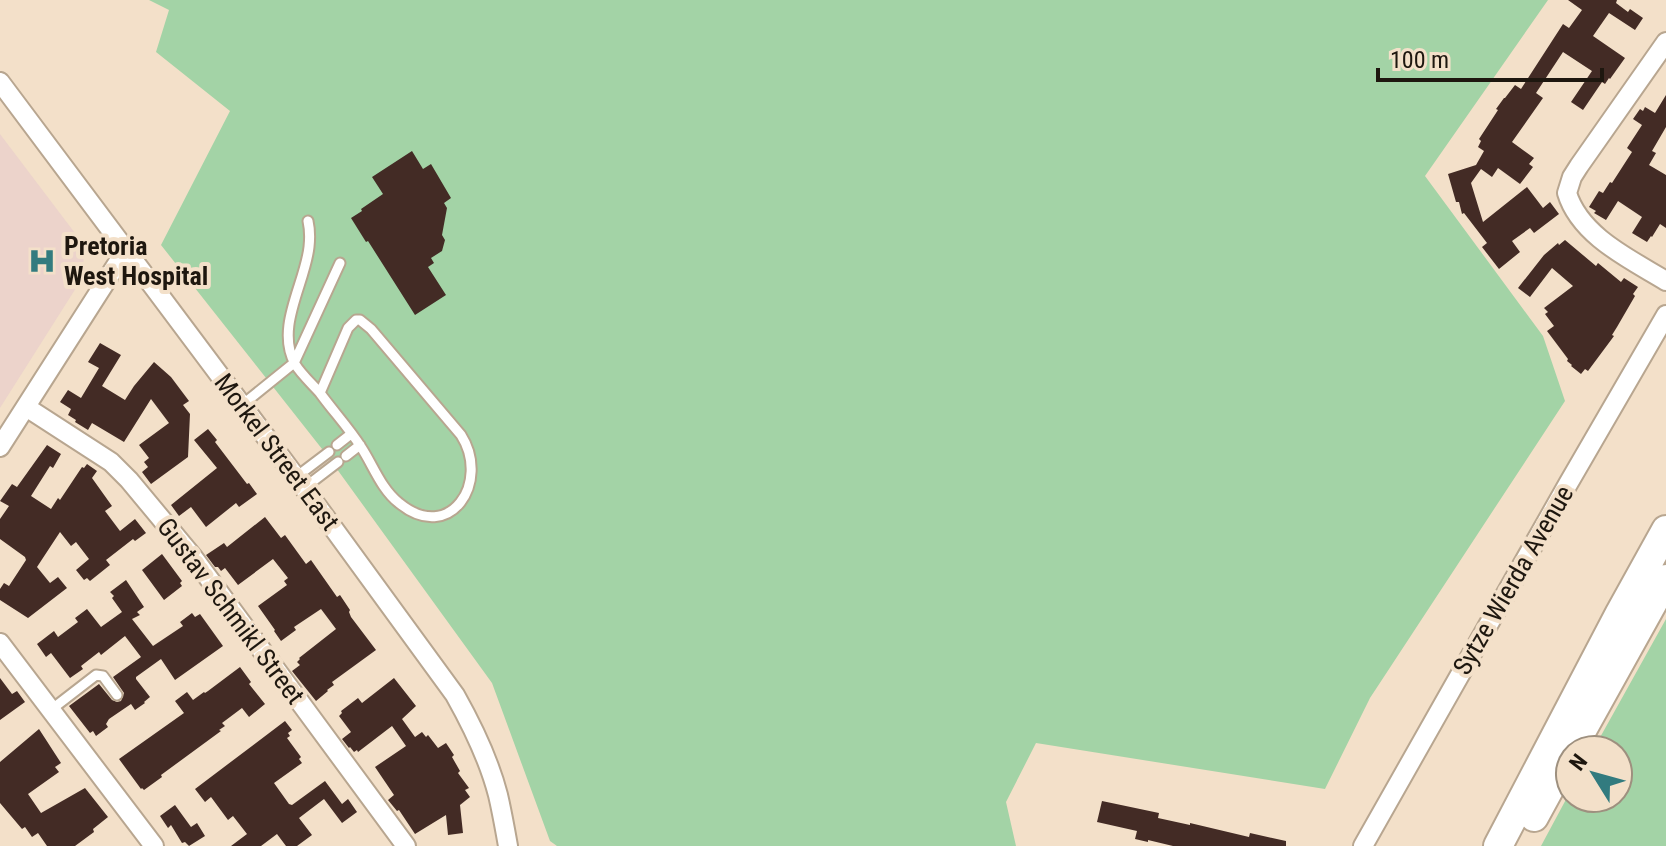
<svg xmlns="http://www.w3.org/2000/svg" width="1666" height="846" font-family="'Roboto Condensed',sans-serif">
<rect width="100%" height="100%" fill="#f3e0c9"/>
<path fill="#ecd3cb" d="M0,134L84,245L83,277L0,408Z"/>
<path fill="#a3d3a6" d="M149,0H1548L1425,176L1543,336L1565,401L1370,698L1325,789L1036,743L1006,802L1016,846H557L550,841L492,683L326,454L161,245L230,111L156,52L169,10Z
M1666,619V846H1541L1570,792V798H1618V750H1593Z"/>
<path fill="#432b25" d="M1568,0H1617L1616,3L1628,12L1630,9L1643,18L1635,30L1609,13L1593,36L1625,58L1610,79L1609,78L1605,84L1602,82L1583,110L1571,102L1592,71L1563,52L1536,93L1543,98L1512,142L1534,158L1529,164L1533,167L1520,184L1498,168L1492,177L1481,169L1471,183L1483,222L1527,187L1543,208L1550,202L1559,214L1534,233L1530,228L1512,241L1520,252L1499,269L1482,247L1487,243L1464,213L1462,214L1459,202H1456L1448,174L1476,165L1484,151L1478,147L1481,141L1479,139L1498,110L1496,109L1504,98H1505L1515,85L1521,89L1563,24L1569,28L1582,10Z
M1666,95V127L1652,151L1656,153L1649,165L1666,175V228L1660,224L1652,237L1651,236L1647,242L1632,233L1642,217L1618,201L1606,220L1594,213L1596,211L1589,207L1599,191L1603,193L1610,182L1612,183L1632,152L1627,148L1642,125L1633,119L1640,109L1643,111L1645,107L1655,113Z
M412,151L423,169L431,164L451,198L444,203L447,208L442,235L445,240L442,251L431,258L434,263L428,267L446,295L415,315L368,241L366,242L351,218L362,211L361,209L383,194L372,177Z
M1565,240L1596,266L1598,263L1621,282L1624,278L1638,287L1633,294L1635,296L1617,327L1612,335L1614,336L1588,371L1585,369L1581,374L1571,366L1572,365L1567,361L1568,359L1547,331L1554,326L1545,314L1548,312L1544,308L1573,286L1552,268L1530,297L1518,288L1544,255L1558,243L1559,245Z
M100,343L121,355L102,386L125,400L134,386L154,362L171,377L189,401L183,405L190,414L188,457L151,484L142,472L148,467L144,462L149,458L139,445L169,423L151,399L124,442L92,423L88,430L75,422L76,420L68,415L71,409L60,402L68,390L81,398L99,368L88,362Z
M208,429L217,440L215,442L247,484L249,483L257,494L239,507L236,503L206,527L191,507L179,516L171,505L217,468L194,440Z
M47,445L61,454L53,468L50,466L31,496L51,509L58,498L60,500L82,467L84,468L87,464L97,471L92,478L112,506L105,511L120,531L135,519L146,533L135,541L133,539L106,560L110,565L90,581L87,578L84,580L76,570L89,559L76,542L71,546L60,532L37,567L50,583L58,577L67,588L28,618L0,600V589L4,583L9,586L26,560L25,557L0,539V519L9,506L0,501L12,484L17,487Z
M265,517L281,538L285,535L306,564L311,560L337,597L340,595L350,610L349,612L351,617L376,650L332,682L334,685L327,690L328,691L316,701L292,671L300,665L297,662L300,659L299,658L336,629L321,609L294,627L296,630L281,641L274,631L275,630L258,606L287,585L284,581L288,578L273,559L238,585L225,568L221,571L218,567H215L206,555L224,543L227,547Z
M162,554L182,581L180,583L182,586L164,600L142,570Z
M126,580L144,607L137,612L140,615L132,619L153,646L183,626L180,622L192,613L195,617L200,614L223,646L175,680L161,659L136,677V679L150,697L144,702L145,703L135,710L131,704L109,719L106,724L108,727L96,736L93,731L90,733L69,706L99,684L112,700L117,702L121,701L124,693L113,677L141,657L125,636L101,655L99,652L81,666L83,669L70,678L51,653L46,657L37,644L54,631L58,637L78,622L75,618L87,609L101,627L122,612L112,598L114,596L110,592Z
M240,667L251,682L249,684L265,704L249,717L242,708L222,723L225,726L219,730L221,731L161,775L162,777L144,790L142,788L141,789L119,759L184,713L175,701L187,692L193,700L204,692L205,693L208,691Z
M0,678L12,694L17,691L25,702L0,720Z
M394,678L416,706L402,719L415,737L422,732L426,737L428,735L438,748L446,743L454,755L452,757L460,771L458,773L469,788L465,790L470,797L460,805L463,833L448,835L446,815L415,834L399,810L397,811L388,800L394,795L375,767L406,746L392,726L358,752L357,750L354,752L350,747L349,748L342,739L351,732L339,716L342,713L341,711L358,698L362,703Z
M285,721L292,730L288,733L290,736L287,738L301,757L299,759L302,763L274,783L289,804L292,805L325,781L342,804L348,799L357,812L342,823L324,799L299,818L312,835L297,846H286L277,834L261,846H231L247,834L233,816L228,820L211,797L205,802L195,789Z
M39,729L61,763L55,767L59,772L28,794L41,813L85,788L108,817L93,829L94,832L75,846H47L38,833L32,837L25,827L22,829L0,803V762Z
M1102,801L1159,813L1158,818L1190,825V823L1249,837L1250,833L1286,841V846H1173L1148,840V842L1135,839L1137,831L1097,822Z
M175,805L191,827L197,823L205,836L189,846L185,842L182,843L171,825L168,828L160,816Z"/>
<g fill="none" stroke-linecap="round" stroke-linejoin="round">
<g stroke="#b8a690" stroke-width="13">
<path id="lane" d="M308,221C310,230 310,238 309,247C305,284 275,327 295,364C301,374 312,384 320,393
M356,320H360L371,329L461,435C491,482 450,545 399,503C381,489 373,465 361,447C349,428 333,411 320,393L348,328Z
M242,405L294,363L340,263
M337,445L351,434
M346,456L360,445
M296,477L329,452
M304,488L338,462
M52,709L96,675L103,676L117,695"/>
</g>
<g stroke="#b8a690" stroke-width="22">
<path id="street" d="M1666,42L1579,166L1572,177L1567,193C1580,236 1630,259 1666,281
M0,82L304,488L455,695C473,727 489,760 498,795C502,812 505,829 508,846
M26,407L111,462L129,480L193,557L406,846
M0,447L126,250
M0,643L154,846
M1363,846L1568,484L1666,315"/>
</g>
<g stroke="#b8a690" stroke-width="32">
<path id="primary" d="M1571,750L1666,579
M1534,817L1570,751
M1498,846L1620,613L1666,530"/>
</g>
<use href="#lane" stroke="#fff" stroke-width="9"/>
<use href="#street" stroke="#fff" stroke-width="18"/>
<use href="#primary" stroke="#fff" stroke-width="28"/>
</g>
<defs>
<g id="hospital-bare" transform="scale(2.16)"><path d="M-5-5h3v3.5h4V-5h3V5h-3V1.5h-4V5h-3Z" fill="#327b7f" stroke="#f3e0c9" stroke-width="2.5" paint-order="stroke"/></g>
</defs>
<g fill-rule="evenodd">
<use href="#hospital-bare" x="42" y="261"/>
</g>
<g text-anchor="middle" stroke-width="8" stroke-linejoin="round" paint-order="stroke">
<g font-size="26" font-weight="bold" fill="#1e170f" stroke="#f3e0c9" text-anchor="start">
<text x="64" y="255">Pretoria<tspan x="64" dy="30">West Hospital</tspan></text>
</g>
<g font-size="26" fill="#1e170f" stroke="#f3e0c9">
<text transform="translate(277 452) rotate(53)" y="9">Morkel Street East</text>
<text transform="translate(1513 580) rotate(-60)" y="9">Sytze Wierda Avenue</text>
<text transform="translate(231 611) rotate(53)" y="9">Gustav Schmikl Street</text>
</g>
</g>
<g transform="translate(1594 774) rotate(307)"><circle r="38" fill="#f3e0c9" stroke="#9e907f" stroke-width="2"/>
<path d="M0-6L14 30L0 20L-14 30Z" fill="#327b7f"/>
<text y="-12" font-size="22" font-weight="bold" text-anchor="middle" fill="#1e170f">N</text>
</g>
<path d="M1378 68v12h224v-12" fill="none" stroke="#1e170f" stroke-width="4"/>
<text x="1390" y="68" font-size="24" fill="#1e170f" stroke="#f3e0c9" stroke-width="6" paint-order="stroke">100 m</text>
</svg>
